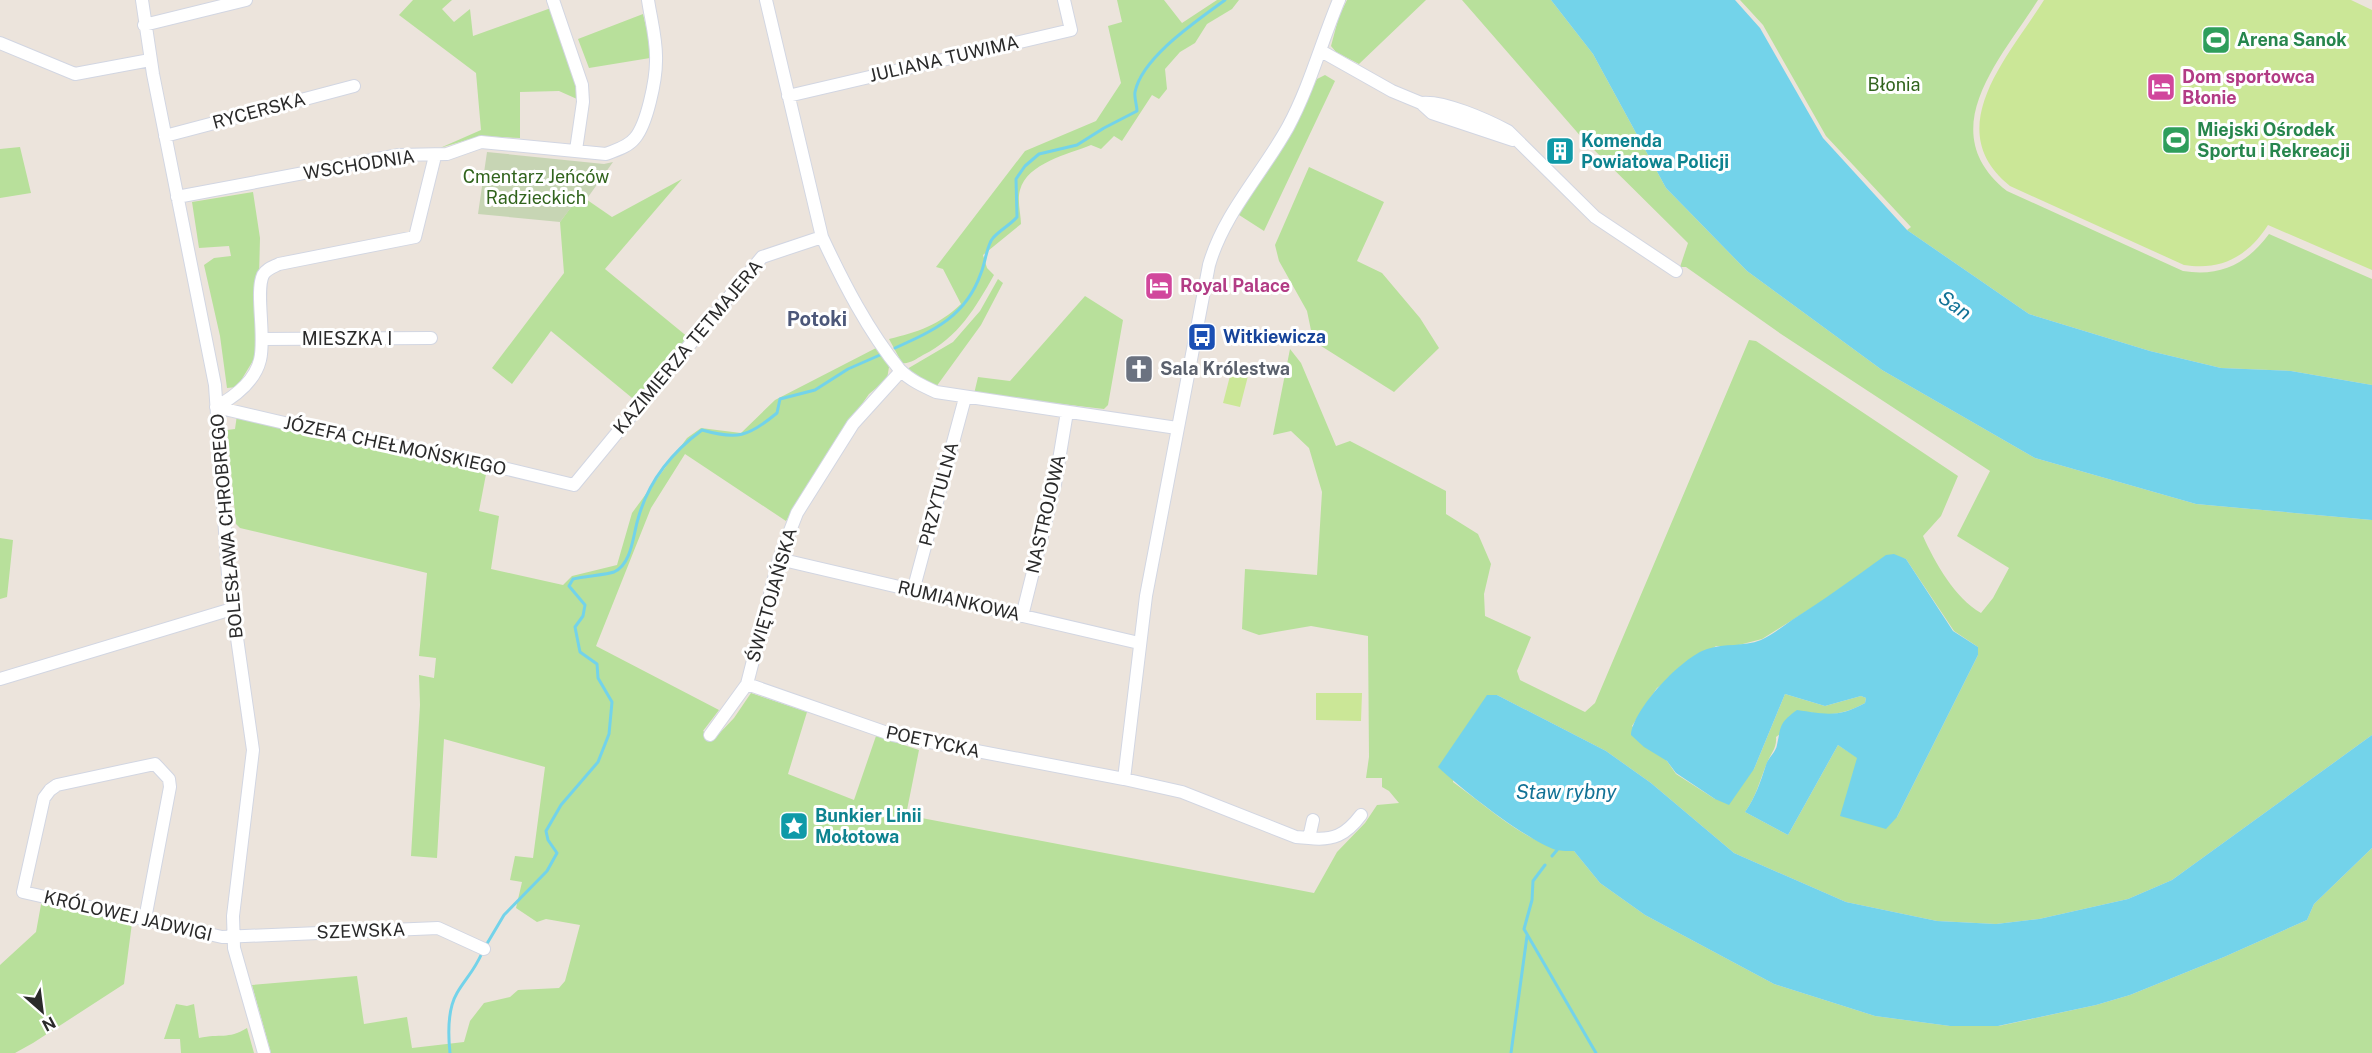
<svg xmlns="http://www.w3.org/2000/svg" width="2372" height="1053" font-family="'Public Sans',sans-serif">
<rect width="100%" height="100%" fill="#ece4dc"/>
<path fill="#b8e09b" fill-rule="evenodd" d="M413,0H452L442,9L454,22L470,9L473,36L551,8L577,81V99L559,91L520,92V138L480,136L440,148L481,130L476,73L399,15Z
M1117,0H1164L1182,23L1217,0H1239L1232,9L1207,24L1195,43L1180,52L1165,69L1167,89L1159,99L1152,95L1122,141L1114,136L1101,149L1091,145C1069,154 1027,163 1020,190C1017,200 1021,215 1021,224L983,255L987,268L994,275C976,307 958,338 923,355C916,359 910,364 902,363L889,339C918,332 939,325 961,304L943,269L936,267L1025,151L1096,121L1121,83L1108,26L1122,22Z
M1347,0H1426L1359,64L1336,52L1331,46L1339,16Z
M1462,0H1551L1593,54L1666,188L1747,271L1882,370L2035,458L2196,504L2372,520V735L2172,880L2128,899L2039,919L1996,924L1937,921L1846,902L1734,853L1651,783L1606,751L1497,695C1459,722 1463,739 1453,782C1488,807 1530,848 1574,851L1600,883L1645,915L1774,984L1875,1016L1950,1026H1999L2096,1005L2130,995L2224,957L2307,920L2314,904L2372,848V1053H271L252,985L357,976L364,1024L407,1017L412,1048L464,1042L470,1021L484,1003L510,997L518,990L559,988L565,981L580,925L546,919L537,922L516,908L522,882L510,880L515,856L533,858L545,767L444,739L437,858L411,856L420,705L419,675L434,678L436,658L419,656L427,573L240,528L236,524L227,430L235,429L237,415L440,461L487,469L479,511L499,516L491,569L563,585L572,576L617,565L632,513L687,438L701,428L741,433L775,400L878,347L889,367L887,379L869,394L836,441L786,521L685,454L651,508L596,646L719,710L703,731L715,738L734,718L751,693L807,712L788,774L854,800L876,736L919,750L906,815L1314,893L1337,852L1365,823L1377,805L1399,803L1389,791L1382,787V778H1366L1369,757L1368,636L1311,626L1259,635L1242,629L1245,569L1317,575L1322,492L1309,448L1291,431L1273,435L1290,349L1301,363L1336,446L1350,441L1446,491V514L1478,534L1491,564L1484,594L1485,616L1531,637L1517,671L1520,680L1585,712L1595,703L1749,340L1756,341L1958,476L1941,516L1923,536C1935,563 1955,598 1981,613L1993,598L2009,568L1957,536L1990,471L1781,334L1686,267H1680L1688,243L1583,139ZM1887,555L1906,559L1954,631L1978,647V655L1897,817L1858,758L1838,745L1788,835L1745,812C1757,795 1759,782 1767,763C1771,753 1777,748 1776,737L1809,712C1829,717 1847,713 1865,703L1866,698L1861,696L1825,706L1785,694L1754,769L1715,799L1676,774L1667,761L1632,726L1657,688L1716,646L1731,647L1762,639L1834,594Z
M1740,0H2038C2000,60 1932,131 2007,191L2183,271C2220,277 2247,264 2269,234L2372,279V385L2291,371L2221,368L2150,351L2029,314L1907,230L1911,227L1826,136L1763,25Z
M643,14L648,35L650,58L589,68L578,39Z
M1325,75L1335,81L1264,231L1236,213L1266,174L1317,79Z
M20,147L31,193L0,198V149Z
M1309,167L1384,202L1357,261L1382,273L1420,318L1439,348L1394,392L1310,339L1312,335L1307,311L1279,261L1275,245Z
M682,179L605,269L689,338L637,402L551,331L512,384L492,368L564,273L560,222L580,195L612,217Z
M253,192L260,238L257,354L237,387L227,388L220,336L204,265L214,258L231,256L229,246L199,248L192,202Z
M998,279L1003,283L981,325L936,387L907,369L953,342L980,311Z
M1085,296L1123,320L1108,405L1104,409L974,394L978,377L1010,381Z
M0,538L13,540L7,597L0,599Z
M42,899L132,923L124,984L33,1043L15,1053H0V965L36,932Z
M176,1004L187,1006L194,1004L199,1038C221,1033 227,1040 247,1028L254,1053H181L180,1039H164Z"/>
<path fill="#c7d5b4" d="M487,152L604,164L613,162L586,200L580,196L560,222L478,214Z"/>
<path fill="#cbe797" d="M2044,0H2351L2372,10V270L2268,225C2248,256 2222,271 2184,265L2010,186C1939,129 2009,56 2044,0Z
M1231,372L1248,376L1240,407L1223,403Z
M1316,693H1362L1361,721L1316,720Z"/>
<path fill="#73d3ea" d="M1551,0H1735L1760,28L1823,138L1907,230L2029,314L2150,351L2221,368L2291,371L2372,385V520L2196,504L2035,458L1882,370L1747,271L1666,188L1593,54Z
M1894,554L1906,559L1953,631L1978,647V655L1897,817L1886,829L1840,816L1857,758L1838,745L1788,835L1745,812C1756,796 1760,783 1766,765C1768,758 1776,752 1777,745C1781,726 1779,723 1797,710C1825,714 1838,718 1865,703L1866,698L1861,696L1825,706L1785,694L1754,769L1729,805L1715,799L1676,773L1667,761L1644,747L1631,735C1633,709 1682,657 1707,649C1725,643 1743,647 1761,640C1772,635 1782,627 1792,620C1824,600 1855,577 1886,555Z
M1487,695H1497L1606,751L1651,783L1734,853L1846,902L1937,921L1996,924L2039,919L2128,899L2172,880L2372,735V848L2314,904L2307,920L2224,957L2130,995L2096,1005L1998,1026H1950L1875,1016L1774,984L1645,915L1600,883L1574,851C1569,851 1561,851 1556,850C1526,840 1461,789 1438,767Z"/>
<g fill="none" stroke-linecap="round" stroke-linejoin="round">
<path stroke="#73d3ea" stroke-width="3" d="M895,348C935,330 966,316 981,273C985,264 987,244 993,238C1000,230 1010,225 1017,217L1016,179L1025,166L1039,154L1077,145L1104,128L1137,111C1137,105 1134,98 1135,92C1142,57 1198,20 1225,0
M1552,856L1557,850
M1545,865L1533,881L1532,900L1524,929L1596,1053
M485,947L504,915L547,871L557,853L548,840L546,831L561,805L598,762L609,734L612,702L598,678L597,664L580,652L575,627L583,616L585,605L569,586L573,579C584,576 606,575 614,572C632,564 633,535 638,519C648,482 671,453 702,430C737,440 748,437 777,413L780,399L815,390L848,369L880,355
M450,1053C448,1034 447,1010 457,993C466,978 474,971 482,953
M1511,1053L1527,936"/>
<g stroke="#d2d6e2" stroke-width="14">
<path id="minor" d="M142,0L153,74L215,385L228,575L253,750L233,916L234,948L264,1053
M553,0L582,85L583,102L576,150
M766,0L822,237C843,282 868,331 900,370C910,380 923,386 936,392L1177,428
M144,25L246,0
M0,43L75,74L150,60
M1321,51L1392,91L1421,103L1432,113L1513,140
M788,96L1071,30L1064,0
M1421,103C1443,100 1487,120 1508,131L1595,217L1676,271
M165,136L354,86
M177,197L399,155L447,154L481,142L606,154C616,150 628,147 635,138C647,124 656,80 656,61C657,41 651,20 648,0
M262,339L431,338
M216,407L323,432L478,462L574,485L762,257L822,237
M216,407C234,397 255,381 260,360C266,337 255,292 263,275C266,269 273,267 279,264L415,237L435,156
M779,559L1139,643
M913,591L965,398
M1022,616L1055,484L1067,412
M0,679L232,609
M747,684L893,735L1124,779
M710,735L747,684L779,559L797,513L853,424L901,371
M1313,820L1309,838L1296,837L1182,792L1124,779L1146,596L1209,265C1224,213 1262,174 1288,127C1310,86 1321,43 1339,0
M1309,838C1333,841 1346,835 1361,815
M145,919L170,787L169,779L155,764L57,785L50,790L44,798L23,892L222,937L438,928L484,949"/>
</g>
<use href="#minor" stroke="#fff" stroke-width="12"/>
</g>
<defs>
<g id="stadium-square" transform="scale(1.5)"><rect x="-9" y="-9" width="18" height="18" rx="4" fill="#2e9e5b" stroke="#fff"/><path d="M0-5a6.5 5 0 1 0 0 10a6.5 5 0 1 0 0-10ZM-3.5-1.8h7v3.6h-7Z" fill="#fff"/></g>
<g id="hotel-square" transform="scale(1.5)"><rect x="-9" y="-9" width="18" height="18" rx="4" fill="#d1479c" stroke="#fff"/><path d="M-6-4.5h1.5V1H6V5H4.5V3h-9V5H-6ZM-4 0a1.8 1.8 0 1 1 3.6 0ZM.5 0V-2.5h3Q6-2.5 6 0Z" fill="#fff"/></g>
<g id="building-square" transform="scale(1.5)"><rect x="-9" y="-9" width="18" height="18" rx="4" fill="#0f9aa8" stroke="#fff"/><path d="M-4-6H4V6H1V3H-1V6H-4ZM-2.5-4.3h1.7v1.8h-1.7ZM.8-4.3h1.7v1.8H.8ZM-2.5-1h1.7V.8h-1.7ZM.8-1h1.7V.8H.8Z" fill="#fff"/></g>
<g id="bus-square" transform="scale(1.5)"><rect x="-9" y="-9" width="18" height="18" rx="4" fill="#1a4fb4" stroke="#fff"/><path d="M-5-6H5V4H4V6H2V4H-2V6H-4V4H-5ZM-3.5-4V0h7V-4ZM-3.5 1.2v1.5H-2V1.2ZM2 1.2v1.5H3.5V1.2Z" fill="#fff"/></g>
<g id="church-square" transform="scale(1.5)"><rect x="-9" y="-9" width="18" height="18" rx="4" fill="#6b7280" stroke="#fff"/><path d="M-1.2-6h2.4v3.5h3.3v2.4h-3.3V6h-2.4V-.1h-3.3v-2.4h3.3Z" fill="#fff"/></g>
<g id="sight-square" transform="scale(1.5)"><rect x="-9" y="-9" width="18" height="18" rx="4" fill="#0f9aa8" stroke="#fff"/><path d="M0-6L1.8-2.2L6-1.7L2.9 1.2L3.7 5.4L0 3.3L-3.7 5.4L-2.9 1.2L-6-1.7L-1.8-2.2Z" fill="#fff"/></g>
</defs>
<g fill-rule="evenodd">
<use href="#stadium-square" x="2216" y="40"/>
<use href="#hotel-square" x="2161" y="87"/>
<use href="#stadium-square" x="2176" y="140"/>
<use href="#building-square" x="1560" y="151"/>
<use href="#hotel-square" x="1159" y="286"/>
<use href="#bus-square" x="1202" y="337"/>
<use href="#church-square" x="1139" y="369"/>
<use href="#sight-square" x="794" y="826"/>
</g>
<g text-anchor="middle" stroke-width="6" stroke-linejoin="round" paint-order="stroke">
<g font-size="18" font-weight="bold" fill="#27864d" stroke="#fff" text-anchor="start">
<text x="2237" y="46">Arena Sanok</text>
<text x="2197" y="136">Miejski Ośrodek<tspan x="2197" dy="21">Sportu i Rekreacji</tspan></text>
</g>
<g font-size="18" fill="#2a2a2a" stroke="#fff">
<text transform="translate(944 59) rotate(-13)" y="6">JULIANA TUWIMA</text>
<text transform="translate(259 111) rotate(-15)" y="6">RYCERSKA</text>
<text transform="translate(359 165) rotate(-9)" y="6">WSCHODNIA</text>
<text x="347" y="345">MIESZKA I</text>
<text transform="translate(688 347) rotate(-50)" y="6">KAZIMIERZA TETMAJERA</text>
<text transform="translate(395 446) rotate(12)" y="6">JÓZEFA CHEŁMOŃSKIEGO</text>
<text transform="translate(939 494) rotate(-75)" y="6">PRZYTULNA</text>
<text transform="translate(1046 514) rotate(-77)" y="6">NASTROJOWA</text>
<text transform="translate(227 526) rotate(-95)" y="6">BOLESŁAWA CHROBREGO</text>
<text transform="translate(772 595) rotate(-74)" y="6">ŚWIĘTOJAŃSKA</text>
<text transform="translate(959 601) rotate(13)" y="6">RUMIANKOWA</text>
<text transform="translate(933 742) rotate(12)" y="6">POETYCKA</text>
<text transform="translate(128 916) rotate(13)" y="6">KRÓLOWEJ JADWIGI</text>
<text transform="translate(361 931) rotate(-2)" y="6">SZEWSKA</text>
</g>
<g font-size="18" font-weight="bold" fill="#b23c85" stroke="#fff" text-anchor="start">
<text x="2182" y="83">Dom sportowca<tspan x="2182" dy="21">Błonie</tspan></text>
<text x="1180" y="292">Royal Palace</text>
</g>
<g font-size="18" fill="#31641d" stroke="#fff">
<text x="1894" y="91">Błonia</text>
<text x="536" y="183">Cmentarz Jeńców<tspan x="536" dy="21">Radzieckich</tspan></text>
</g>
<g font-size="18" font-weight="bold" fill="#0d838f" stroke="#fff" text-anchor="start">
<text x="1581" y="147">Komenda<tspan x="1581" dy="21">Powiatowa Policji</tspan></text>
<text x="815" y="822">Bunkier Linii<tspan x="815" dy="21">Mołotowa</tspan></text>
</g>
<g font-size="18" font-weight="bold" fill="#164399" stroke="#fff" text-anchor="start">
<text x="1223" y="343">Witkiewicza</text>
</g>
<g font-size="18" font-weight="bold" fill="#5b616d" stroke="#fff" text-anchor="start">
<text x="1160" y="375">Sala Królestwa</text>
</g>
<g font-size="20" font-style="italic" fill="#127296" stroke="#fff">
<text transform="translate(1955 305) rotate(36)" y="7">San</text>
<text x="1566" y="799">Staw rybny</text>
</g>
<g font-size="20" font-weight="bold" fill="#4c5779" stroke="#fff">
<text x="817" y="326">Potoki</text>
</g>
</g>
<g transform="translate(42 1011) rotate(152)" stroke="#ffffff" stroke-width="4.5" paint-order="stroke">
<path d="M0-4.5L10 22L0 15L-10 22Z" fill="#2a2a2a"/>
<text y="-9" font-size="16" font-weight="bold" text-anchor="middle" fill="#2a2a2a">N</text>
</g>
</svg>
